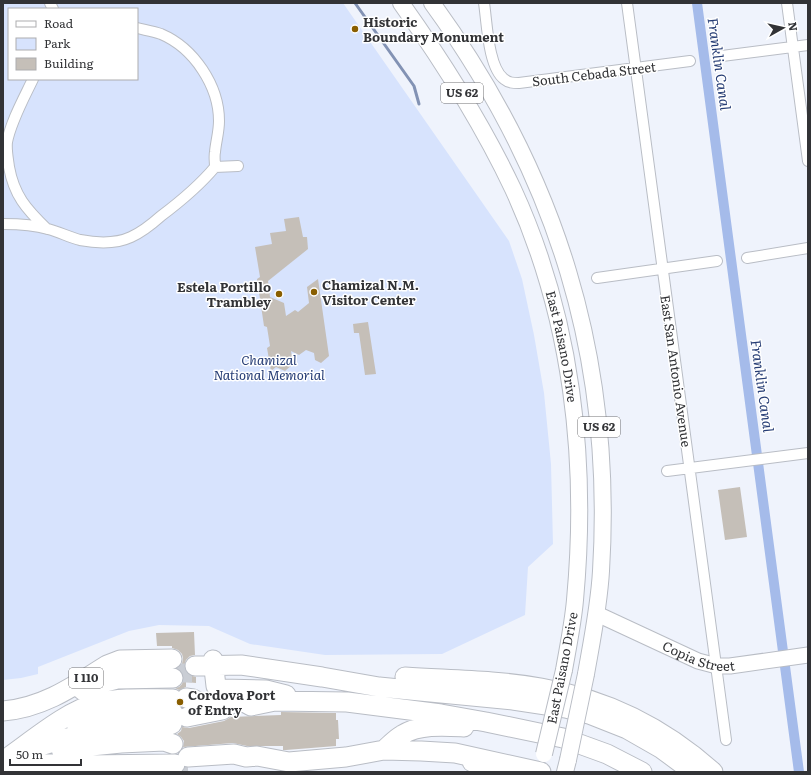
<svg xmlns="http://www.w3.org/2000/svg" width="811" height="775" font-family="Literata,serif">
<rect width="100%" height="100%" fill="#eff3fc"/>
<path fill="#d7e3fd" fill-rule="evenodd" d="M3,3H343L509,241L522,279L534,335L544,393L551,464L553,544L528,567L525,615L442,654L325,655L250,644L209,626L159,625L129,631L38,667V674L21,678L3,680ZM9,9H137V79H9Z"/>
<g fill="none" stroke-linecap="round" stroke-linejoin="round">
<path stroke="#8292b4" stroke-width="3" d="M355,3L414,86L419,104"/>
<path stroke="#a5bbea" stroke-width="10" d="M697,3L799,772"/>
</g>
<path fill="#c5bfb8" d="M299,217L303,237H307L308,249L268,281L270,297L284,303L286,316L295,310L298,312L309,303L307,287L318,279L329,356L321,363L315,360L314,353L306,350L299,355L291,351L293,364L285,371L276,367L271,371L267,348L270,346L267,327L264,326L257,279L260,277L255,247L272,244L270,233L286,231L284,219Z
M368,322L376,374L365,375L359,333H354L353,324Z
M740,487L747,537L725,540L718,490Z
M194,632L195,655L190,656L186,660L184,667L186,672L189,675L196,677V683L186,682V687L179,690L175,688L179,687L182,684L184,678L182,672L178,668L182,664L183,658L182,654L178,650L172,648V646H157L156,633Z
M281,712L336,713V720H338L339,739H336V746L286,750H283V746H247L233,743L183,747L184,741L181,737L177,734L181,731L182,727L189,728L224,721L231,717L281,715Z"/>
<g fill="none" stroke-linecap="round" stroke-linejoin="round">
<path stroke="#c9cdd4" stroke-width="19" stroke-dasharray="19 10" stroke-linecap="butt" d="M173,673H196
M175,770L188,769"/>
<g stroke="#b9bdc5" stroke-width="12">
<path id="street" d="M50,3L53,9
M484,3C487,22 488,67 504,79C509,83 513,83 519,83L690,61
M627,3L726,740
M787,3L808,161
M722,56L808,45
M33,79C24,98 11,121 7,142C6,150 8,159 9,167C14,195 26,209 47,229
M215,167L238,166
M3,224C17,224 35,225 48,229C59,232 69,237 80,240C96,243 116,244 131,237C142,232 152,224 161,216C181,201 199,186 215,167C215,162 214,156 215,152C216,141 219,132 219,121C219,86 194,48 161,34C153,31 145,30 137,28
M747,258L808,248
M597,278L717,261
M667,471L808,453"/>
</g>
<g stroke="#b9bdc5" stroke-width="17">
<g id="secondary">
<path id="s1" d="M597,614L698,661L717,666H730L808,655"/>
</g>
</g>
<g stroke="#b9bdc5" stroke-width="18">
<g id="primary">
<path id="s2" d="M401,3C443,62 482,123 513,189C572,317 588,460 575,600C573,623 568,647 564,670"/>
<path d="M432,3C557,175 614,359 601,571C599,606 592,640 586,674"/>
<path d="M471,763L494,772"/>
<path d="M565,772L568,760"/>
</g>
</g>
<g stroke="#b9bdc5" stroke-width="21">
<path id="highway" d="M213,660L216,686L221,689L266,690L286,695
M195,666L241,665L322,677L379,687L513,700L566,708L589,714L627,729L662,749L693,772
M405,677C450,680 496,680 541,688C605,699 664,728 713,772
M82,690L98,684L117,679L173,678
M186,698L193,699L216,711
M3,711C43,708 74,686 107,665L120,660L172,659
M187,717L222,710L236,700H240L251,706L275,701L347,702L441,714L486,722L563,738L607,754L642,772
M77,726C108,712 140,714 173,713
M61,749L121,743L164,741L173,744
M27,750L91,731L165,727L172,724
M384,750C390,745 395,739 402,735C419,724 445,726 464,727
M10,756C34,739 69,710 97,703C121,697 148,699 173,699
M188,757L234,754L246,757L257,756L289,762L346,757L384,750L421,751L455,753L541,772
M4,762L85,765L175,764"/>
</g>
<use href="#street" stroke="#fff" stroke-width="10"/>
<use href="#secondary" stroke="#fff" stroke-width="15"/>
<use href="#primary" stroke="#fff" stroke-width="16"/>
<use href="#highway" stroke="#fff" stroke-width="19"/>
<g stroke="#b9bdc5" stroke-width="18" stroke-linecap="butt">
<path id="primary-bridge" d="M544,754L564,670
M568,760L586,674"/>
</g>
<use href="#primary-bridge" stroke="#fff" stroke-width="16"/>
</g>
<g fill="#895e00" stroke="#fff" stroke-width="1.5">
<circle cx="355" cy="29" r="4"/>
<circle cx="314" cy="292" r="4"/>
<circle cx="279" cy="294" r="4"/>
<circle cx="180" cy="702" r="4"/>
</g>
<g text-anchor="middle" stroke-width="3" stroke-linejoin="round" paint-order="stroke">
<g fill="#fff" stroke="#707072" stroke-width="1">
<rect x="441" y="83" width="42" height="20" rx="3"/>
<rect x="578" y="417" width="42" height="20" rx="3"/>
<rect x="69" y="668" width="34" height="20" rx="3"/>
</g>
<g font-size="12" font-weight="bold" fill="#323336">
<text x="462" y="97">US 62</text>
<text x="599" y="431">US 62</text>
<text x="86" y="682">I 110</text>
</g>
<g font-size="13" font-weight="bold" fill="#323336" stroke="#fff" text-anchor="start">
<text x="363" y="27">Historic<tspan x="363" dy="15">Boundary Monument</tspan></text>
<text x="322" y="290">Chamizal N.M.<tspan x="322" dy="15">Visitor Center</tspan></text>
<text x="271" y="292" text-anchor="end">Estela Portillo<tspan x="271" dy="15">Trambley</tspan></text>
<text x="188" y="700">Cordova Port<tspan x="188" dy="15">of Entry</tspan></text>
</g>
<g font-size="13" fill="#323336" stroke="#fff">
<text transform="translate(594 74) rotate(-7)" y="5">South Cebada Street</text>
<text dy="5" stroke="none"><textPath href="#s2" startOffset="383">East Paisano Drive</textPath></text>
<text transform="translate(676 371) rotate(82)" y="5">East San Antonio Avenue</text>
<text dy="5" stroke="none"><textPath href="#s1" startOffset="111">Copia Street</textPath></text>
<text transform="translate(562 668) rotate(-79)" y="5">East Paisano Drive</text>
</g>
<g font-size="13" font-style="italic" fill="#243b74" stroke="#fff">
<text x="269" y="365">Chamizal<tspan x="269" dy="15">National Memorial</tspan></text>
</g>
<g font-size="14" font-style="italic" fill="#253c74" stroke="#fff">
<text transform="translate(719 64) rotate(82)" y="5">Franklin Canal</text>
<text transform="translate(762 386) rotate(82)" y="5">Franklin Canal</text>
</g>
</g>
<rect width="811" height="775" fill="none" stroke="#323336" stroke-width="8"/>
<rect x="8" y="8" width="130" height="72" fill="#ffffff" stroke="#adadaf"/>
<rect x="16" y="21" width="20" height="6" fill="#ffffff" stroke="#adadaf"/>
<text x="44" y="28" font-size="12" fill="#323336">Road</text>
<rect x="16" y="38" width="20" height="12" fill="#d7e3fd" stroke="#adadaf"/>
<text x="44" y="48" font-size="12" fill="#323336">Park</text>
<rect x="16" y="58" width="20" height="12" fill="#c5bfb8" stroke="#adadaf"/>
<text x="44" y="68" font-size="12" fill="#323336">Building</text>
<g transform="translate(783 28) rotate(82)" stroke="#ffffff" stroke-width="3" paint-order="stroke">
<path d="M0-3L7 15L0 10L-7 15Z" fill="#323336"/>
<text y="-6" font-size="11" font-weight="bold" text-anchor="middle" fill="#323336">N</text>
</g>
<path d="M10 759v6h71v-6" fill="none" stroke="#323336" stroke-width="2"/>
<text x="16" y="759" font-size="12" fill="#323336" stroke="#ffffff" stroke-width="3" paint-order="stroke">50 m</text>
</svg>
